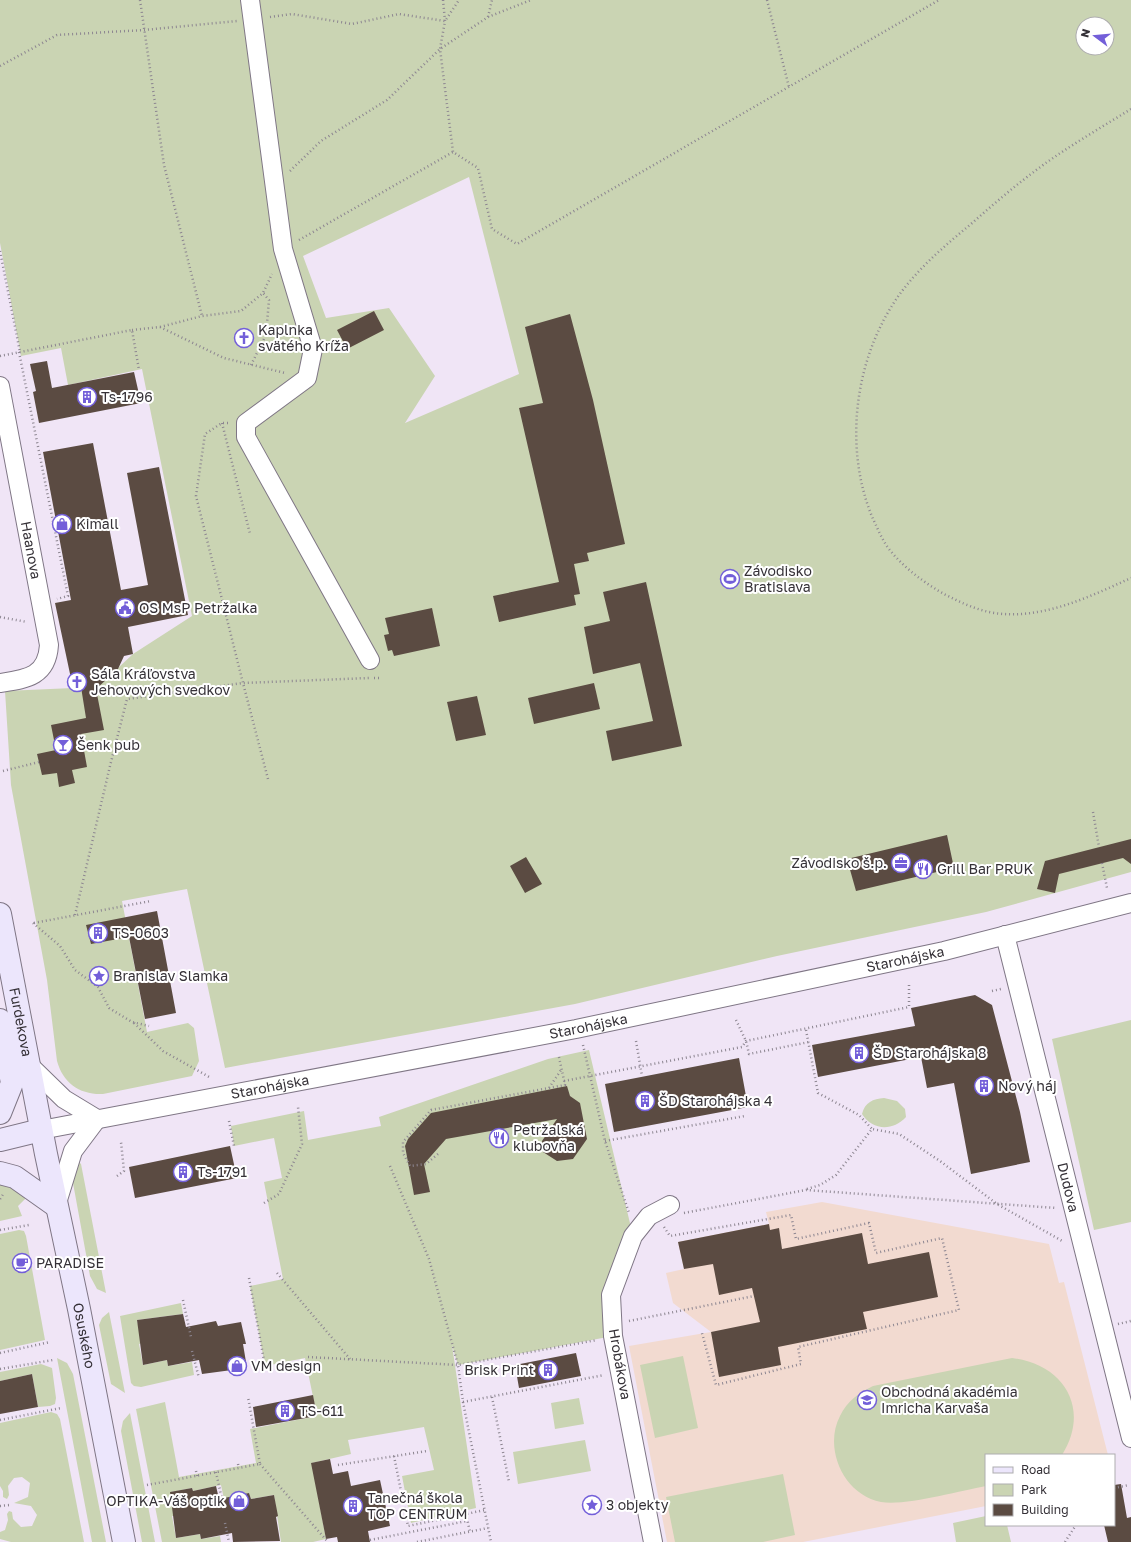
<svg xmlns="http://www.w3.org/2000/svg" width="1131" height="1542" font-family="'Golos Text',sans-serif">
<rect width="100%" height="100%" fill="#f0e5f6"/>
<path fill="#f2dad0" d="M822,1202L1049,1244L1059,1283L1064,1282L1108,1455H986V1506L803,1542H667L629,1346L711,1332L673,1303L666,1273L684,1269L678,1242L769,1224L766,1212Z"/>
<path fill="#cad4b3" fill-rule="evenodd" d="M0,0H1131V872L986,912L777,956L575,1004L225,1068L187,889L122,901L147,1032L188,1023L194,1028L199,1061L192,1076L103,1094C80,1095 63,1083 57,1061L47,980L11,785L5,691L73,688L103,682L133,654L192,616L142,369L68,385L61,348L21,356L0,243ZM1083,24H1107V48H1083ZM469,177L519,374L405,423L435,376L389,308L326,318L303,256Z
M1131,1020V1222L1094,1230L1052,1039Z
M589,1050L633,1236L611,1295L613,1336L458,1365L452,1345L476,1508L411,1523L402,1476L434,1470L424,1427L348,1440L351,1454L312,1463L326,1539L313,1542H281L274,1495L251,1499L249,1493L224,1499L221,1485L193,1491L192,1488L171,1492L175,1516H172L176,1538L200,1534L201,1539L220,1536L221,1542H162L136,1409L165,1402L179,1477L256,1463L250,1429L317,1416L305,1358L265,1366L250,1286L283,1279L264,1182L282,1178L274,1138L234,1146L231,1126L304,1111L308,1140L381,1126L379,1117L548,1059Z
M884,1098L897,1101L905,1109L906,1117C892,1132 872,1130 862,1114C865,1102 873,1099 884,1098Z
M78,1161L81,1164L106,1293L97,1289L90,1276L73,1183V1173Z
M0,1176L27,1197L18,1206L22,1216L0,1221Z
M19,1230L24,1231L26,1236L45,1340L0,1350V1234Z
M181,1303L183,1314L137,1320L142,1343L139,1344L143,1365L167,1360L168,1366L192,1362L194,1375L141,1387L134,1386L131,1383L120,1316Z
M109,1312L125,1393L111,1384L99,1325L102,1318Z
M683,1356L698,1428L655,1438L640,1365Z
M57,1358L67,1363L73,1374L106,1542H92Z
M1012,1358C1064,1364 1091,1409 1062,1455H986V1486C959,1491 906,1506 881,1502C844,1495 823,1449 840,1416C847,1401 859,1393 873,1386Z
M41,1364L52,1368L56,1398L55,1404L50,1406L38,1407L32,1374L0,1381V1372Z
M579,1398L584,1424L555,1429L551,1403Z
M51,1412L57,1414L60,1419L84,1542H11L0,1539V1532L5,1530L8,1520L7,1514L9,1511L12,1512L13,1519L21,1527L32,1526L37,1515L31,1506L14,1503L28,1497L30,1483L22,1477L14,1478L8,1486L9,1495L7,1499L3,1497V1491L0,1486V1423Z
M130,1413L155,1542H142L121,1431L123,1421Z
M585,1440L591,1471L518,1484L513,1452Z
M783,1474L795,1535L763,1542H675L666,1497Z
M986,1516V1525H1007L1011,1542H956L953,1523Z"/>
<path fill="#5b4b42" d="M374,311L384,330L347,349L337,330Z
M570,314L593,400L625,544L587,553L589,561L574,564L580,594L574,595L576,605L499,622L493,596L559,582L519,408L543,403L525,327Z
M47,361L52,388L134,372L141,403L39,423L33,392L36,391L30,364Z
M93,443L121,590L148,585L127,473L159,467L188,615L128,627L133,654L124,656L118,669L96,689L104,730L81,734L87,767L72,770L75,783L59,787L57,773L42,775L37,754L56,750L51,725L86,718L81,687L73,688L55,603L71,600L43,452Z
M646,582L682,746L612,761L606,731L653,721L640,663L593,674L584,627L610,621L603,592Z
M432,608L440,646L394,656L392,650L388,651L384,635L389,634L385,618Z
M594,683L600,709L534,724L528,698Z
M477,696L486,735L456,741L447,702Z
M947,835L954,868L856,891L847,859Z
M1131,839V864L1123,858L1059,874L1055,893L1037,889L1045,861Z
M526,857L542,884L525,893L510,866Z
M157,911L176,1013L145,1019L129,937L91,944L86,925Z
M975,995L992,1005L1020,1112L1030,1162L971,1174L954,1083L927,1088L921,1057L818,1077L812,1045L915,1026L911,1008Z
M739,1058L748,1107L614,1132L605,1084Z
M567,1086L570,1096L580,1103L587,1139L573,1159L557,1161L543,1152L542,1141L557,1119L446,1139L424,1164L430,1192L414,1195L405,1146L408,1139L431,1113Z
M230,1146L237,1178L135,1198L129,1167Z
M769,1224L770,1230L779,1228L782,1249L862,1233L868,1264L929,1252L938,1297L863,1312L867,1329L778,1347L781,1365L719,1377L711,1332L760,1322L752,1288L719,1295L713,1264L684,1269L678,1242Z
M183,1314L186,1327L216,1321L218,1326L241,1322L246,1344H243L247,1368L202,1374L199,1360L168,1366L167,1360L143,1365L137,1320Z
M576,1353L581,1376L519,1388L515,1365Z
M32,1374L38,1407L0,1414V1381Z
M313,1395L317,1416L256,1427L253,1407Z
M330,1459L333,1474L348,1471L351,1486L380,1480L390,1526L368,1531L370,1542H338L337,1537L326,1539L311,1463Z
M1121,1484L1127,1518L1131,1517V1542H1108L1104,1525H1114V1485Z
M216,1486L219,1499L249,1493L251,1499L274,1495L278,1516L276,1517L280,1541L233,1542L232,1533L201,1539L200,1534L176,1538L170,1492L192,1488L193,1491Z"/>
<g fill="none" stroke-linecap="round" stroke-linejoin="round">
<g stroke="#7f7685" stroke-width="20">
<g id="street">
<path d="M250,0L283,249L313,349L307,378L246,423V437L370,660"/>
<path id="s1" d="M0,386L49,645C47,677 26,679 0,683"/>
<path id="s2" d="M1005,935L1131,1438"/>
<path d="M28,1064L64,1099L97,1119"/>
<path id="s3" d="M41,1130L576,1029L944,951L1131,903"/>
<path d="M56,1206L73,1151L97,1119"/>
<path d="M653,1542L613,1336L611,1295L633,1236L649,1216L670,1205"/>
</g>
</g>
<g stroke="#7f7685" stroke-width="24">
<g id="secondary">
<path id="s4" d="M0,914L46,1154L79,1309L124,1542"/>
<path d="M0,1020L12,1083L0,1113"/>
<path d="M0,1140L41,1130"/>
<path d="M0,1173L15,1177L56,1206"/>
</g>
</g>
<path stroke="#8d8691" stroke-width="2.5" stroke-dasharray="1 3" stroke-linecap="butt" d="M140,0L164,165L202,316
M443,0L445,21L440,49L453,152
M767,0L789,87
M270,17L292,14L352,24L399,14L445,21L459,0
M488,17L492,0
M0,66L57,35L144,30L237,21
M1131,109C1105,125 1078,141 1053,158C1024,178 997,201 971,224C941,249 910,275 890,309C853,370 845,453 873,519C878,529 882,540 889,549C903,567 923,582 944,594C960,602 976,610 994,613C1042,620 1089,597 1131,578
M290,171L321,141L387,100L440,49L488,17L531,0
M299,240L453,152L478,168L492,229L517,244L939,0
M0,251L20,352
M160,327L202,316L241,311L263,293L272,274
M132,330L160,327L224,358L285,373
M19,352L68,596L57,599
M0,356L132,330L139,370
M251,365L266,335L269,300L263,293
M222,423L250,534
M0,617L27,622
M374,678H380
M3,771L39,762
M268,779L243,683L369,678
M1093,812L1099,847
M1102,863L1107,888
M75,915L110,766L127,699L243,683L196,496L205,434L222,423H230
M33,923L60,946L75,970L98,987L109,1008L132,1022L149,1026
M34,923L151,901
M992,991L1001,989
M736,1020L746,1041L749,1054L809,1042
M134,1023L163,1051L211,1078
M806,1030L818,1093L859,1115L872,1129
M636,1041L642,1076
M583,1045L605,1141L629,1213
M564,1081L742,1047L746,1041L909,1007V984
M549,1088L561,1070
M229,1121L234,1146
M605,1141L745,1116
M438,1154L426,1164L410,1166L403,1153V1142L431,1110L565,1085L559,1057
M390,1166L429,1259L458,1365L463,1402L491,1542
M117,1176L124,1171L121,1142
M807,1189L820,1185L836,1175L872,1129L899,1134L940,1161L997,1204L1064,1242
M0,1199L4,1193
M264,1203L279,1194L302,1144L298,1107
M684,1213L806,1190L1056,1208
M664,1227L670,1236L791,1215L796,1239L869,1223L876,1253L942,1238L959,1310L798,1347L801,1364L716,1385L702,1333
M0,1230L29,1225
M277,1273L350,1359
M249,1278L265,1366
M183,1300L191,1337
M629,1321L754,1296
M1118,1324L1131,1321
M192,1351L199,1378
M0,1353L50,1342
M308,1357L458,1365L597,1340
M0,1369L53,1360
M492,1397L509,1482
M463,1402L604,1375
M0,1420L61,1408
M394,1456L408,1526L485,1510
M238,1464L239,1468
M260,1464L328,1542
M338,1465L427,1451
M196,1471L197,1476
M216,1472L224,1509
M147,1485L260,1464L248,1397
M1114,1488L1129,1485
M0,1506L10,1505
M466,1514L470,1532
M225,1523L229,1542
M370,1540L467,1521
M417,1542L488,1528
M1065,1542L1076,1525"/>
<use href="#street" stroke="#fff" stroke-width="18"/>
<use href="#secondary" stroke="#ece6fc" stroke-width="22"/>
</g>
<defs>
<g id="church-ring" transform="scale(1)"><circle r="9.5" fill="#fff" stroke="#735fd9" stroke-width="1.5"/><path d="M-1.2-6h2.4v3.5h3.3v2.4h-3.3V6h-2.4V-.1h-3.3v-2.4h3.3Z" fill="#735fd9"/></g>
<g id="building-ring" transform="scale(1)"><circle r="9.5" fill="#fff" stroke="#735fd9" stroke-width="1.5"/><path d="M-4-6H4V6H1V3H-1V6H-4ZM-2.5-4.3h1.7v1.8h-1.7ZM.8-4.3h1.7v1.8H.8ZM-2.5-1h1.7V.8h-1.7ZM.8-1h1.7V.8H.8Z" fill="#735fd9"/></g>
<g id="shop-ring" transform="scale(1)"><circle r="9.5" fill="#fff" stroke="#735fd9" stroke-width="1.5"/><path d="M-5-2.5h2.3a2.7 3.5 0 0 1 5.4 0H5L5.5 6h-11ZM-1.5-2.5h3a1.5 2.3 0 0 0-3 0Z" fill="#735fd9"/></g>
<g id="stadium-ring" transform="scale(1)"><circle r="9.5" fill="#fff" stroke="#735fd9" stroke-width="1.5"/><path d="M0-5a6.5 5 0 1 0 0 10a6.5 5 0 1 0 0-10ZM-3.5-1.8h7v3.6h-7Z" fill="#735fd9"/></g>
<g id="civic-ring" transform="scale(1)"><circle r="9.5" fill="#fff" stroke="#735fd9" stroke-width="1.5"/><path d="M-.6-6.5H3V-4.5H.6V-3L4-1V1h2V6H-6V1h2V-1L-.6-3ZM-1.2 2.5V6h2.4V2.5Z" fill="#735fd9"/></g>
<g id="bar-ring" transform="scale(1)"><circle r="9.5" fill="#fff" stroke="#735fd9" stroke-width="1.5"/><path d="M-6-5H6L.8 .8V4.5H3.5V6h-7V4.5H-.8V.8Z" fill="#735fd9"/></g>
<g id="office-ring" transform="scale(1)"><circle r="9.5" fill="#fff" stroke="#735fd9" stroke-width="1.5"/><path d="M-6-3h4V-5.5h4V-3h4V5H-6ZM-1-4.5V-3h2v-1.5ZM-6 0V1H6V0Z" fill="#735fd9"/></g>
<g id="restaurant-ring" transform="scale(1)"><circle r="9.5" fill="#fff" stroke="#735fd9" stroke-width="1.5"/><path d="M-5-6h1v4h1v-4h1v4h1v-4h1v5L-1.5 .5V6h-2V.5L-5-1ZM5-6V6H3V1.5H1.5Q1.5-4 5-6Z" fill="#735fd9"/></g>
<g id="sight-ring" transform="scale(1)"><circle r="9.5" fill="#fff" stroke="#735fd9" stroke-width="1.5"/><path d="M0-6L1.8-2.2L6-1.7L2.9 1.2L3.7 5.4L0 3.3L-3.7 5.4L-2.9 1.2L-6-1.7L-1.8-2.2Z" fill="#735fd9"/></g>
<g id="cafe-ring" transform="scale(1)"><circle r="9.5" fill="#fff" stroke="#735fd9" stroke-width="1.5"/><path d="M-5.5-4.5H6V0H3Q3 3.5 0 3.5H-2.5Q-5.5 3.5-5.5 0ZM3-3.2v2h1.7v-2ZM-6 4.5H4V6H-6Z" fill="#735fd9"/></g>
<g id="school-ring" transform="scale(1)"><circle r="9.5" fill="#fff" stroke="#735fd9" stroke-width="1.5"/><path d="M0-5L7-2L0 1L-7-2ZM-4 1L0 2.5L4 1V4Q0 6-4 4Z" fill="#735fd9"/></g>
</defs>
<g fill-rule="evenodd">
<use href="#church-ring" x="244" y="338"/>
<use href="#building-ring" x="87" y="397"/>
<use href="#shop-ring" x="62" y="524"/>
<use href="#stadium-ring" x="730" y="579"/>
<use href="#civic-ring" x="125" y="608"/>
<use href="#church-ring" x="77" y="682"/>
<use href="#bar-ring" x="63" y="745"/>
<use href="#office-ring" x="901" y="863"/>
<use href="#restaurant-ring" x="923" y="869"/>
<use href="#building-ring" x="98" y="933"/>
<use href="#sight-ring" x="99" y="976"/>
<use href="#building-ring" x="859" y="1053"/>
<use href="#building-ring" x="984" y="1086"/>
<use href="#building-ring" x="645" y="1101"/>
<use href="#restaurant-ring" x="499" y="1138"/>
<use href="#building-ring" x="183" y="1172"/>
<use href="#cafe-ring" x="22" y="1263"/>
<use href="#shop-ring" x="237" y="1366"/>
<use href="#building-ring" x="548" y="1370"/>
<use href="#school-ring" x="867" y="1400"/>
<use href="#building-ring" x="285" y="1411"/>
<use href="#shop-ring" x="239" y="1501"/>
<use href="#sight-ring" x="592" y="1505"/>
<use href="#building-ring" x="353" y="1506"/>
</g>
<g text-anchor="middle" stroke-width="4" stroke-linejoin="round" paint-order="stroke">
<g font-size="14" fill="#353137" stroke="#fff" text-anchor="start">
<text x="258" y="335">Kaplnka<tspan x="258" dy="16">svätého Kríža</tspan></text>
<text x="101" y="402">Ts-1796</text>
<text x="76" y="529">Kimall</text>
<text x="744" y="576">Závodisko<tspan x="744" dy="16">Bratislava</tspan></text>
<text x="139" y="613">OS MsP Petržalka</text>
<text x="91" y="679">Sála Kráľovstva<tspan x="91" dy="16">Jehovových svedkov</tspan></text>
<text x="77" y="750">Šenk pub</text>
<text x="887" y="868" text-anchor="end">Závodisko š.p.</text>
<text x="937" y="874">Grill Bar PRUK</text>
<text x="112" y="938">TS-0603</text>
<text x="113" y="981">Branislav Slamka</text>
<text x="873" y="1058">ŠD Starohájska 8</text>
<text x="998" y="1091">Nový háj</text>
<text x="659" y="1106">ŠD Starohájska 4</text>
<text x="513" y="1135">Petržalská<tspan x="513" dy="16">klubovňa</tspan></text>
<text x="197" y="1177">Ts-1791</text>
<text x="36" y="1268">PARADISE</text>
<text x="251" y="1371">VM design</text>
<text x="534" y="1375" text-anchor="end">Brisk Print</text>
<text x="881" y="1397">Obchodná akadémia<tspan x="881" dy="16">Imricha Karvaša</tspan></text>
<text x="299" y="1416">TS-611</text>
<text x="367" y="1503">Tanečná škola<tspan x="367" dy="16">TOP CENTRUM</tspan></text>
<text x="225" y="1506" text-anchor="end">OPTIKA-Váš optik</text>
<text x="606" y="1510">3 objekty</text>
</g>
<g font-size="14" fill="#353137" stroke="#fff">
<text dy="5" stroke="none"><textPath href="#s1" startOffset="167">Haanova</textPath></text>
<text dy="5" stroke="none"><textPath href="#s3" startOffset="881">Starohájska</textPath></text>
<text dy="5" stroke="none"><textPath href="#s4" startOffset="110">Furdekova</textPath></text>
<text dy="5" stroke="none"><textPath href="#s3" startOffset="557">Starohájska</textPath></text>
<text dy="5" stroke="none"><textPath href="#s3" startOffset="233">Starohájska</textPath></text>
<text dy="5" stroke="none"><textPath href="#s2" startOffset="260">Dudova</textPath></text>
<text dy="5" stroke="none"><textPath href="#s4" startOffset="430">Osuského</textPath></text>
<text transform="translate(620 1364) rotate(80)" y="5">Hrobákova</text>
</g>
</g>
<rect x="985" y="1454" width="130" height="72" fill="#ffffff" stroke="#aeadaf"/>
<rect x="993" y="1467" width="20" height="6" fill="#ece6fc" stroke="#aeadaf"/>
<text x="1021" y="1474" font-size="12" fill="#353137">Road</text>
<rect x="993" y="1484" width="20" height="12" fill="#cad4b3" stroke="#aeadaf"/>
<text x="1021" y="1494" font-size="12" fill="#353137">Park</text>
<rect x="993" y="1504" width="20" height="12" fill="#5b4b42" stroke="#aeadaf"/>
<text x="1021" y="1514" font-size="12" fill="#353137">Building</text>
<g transform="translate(1095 36) rotate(286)"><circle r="19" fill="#ffffff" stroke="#aeadaf"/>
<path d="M0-3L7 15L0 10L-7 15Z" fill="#735fd9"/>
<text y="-6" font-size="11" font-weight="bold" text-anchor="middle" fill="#353137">N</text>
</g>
</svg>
